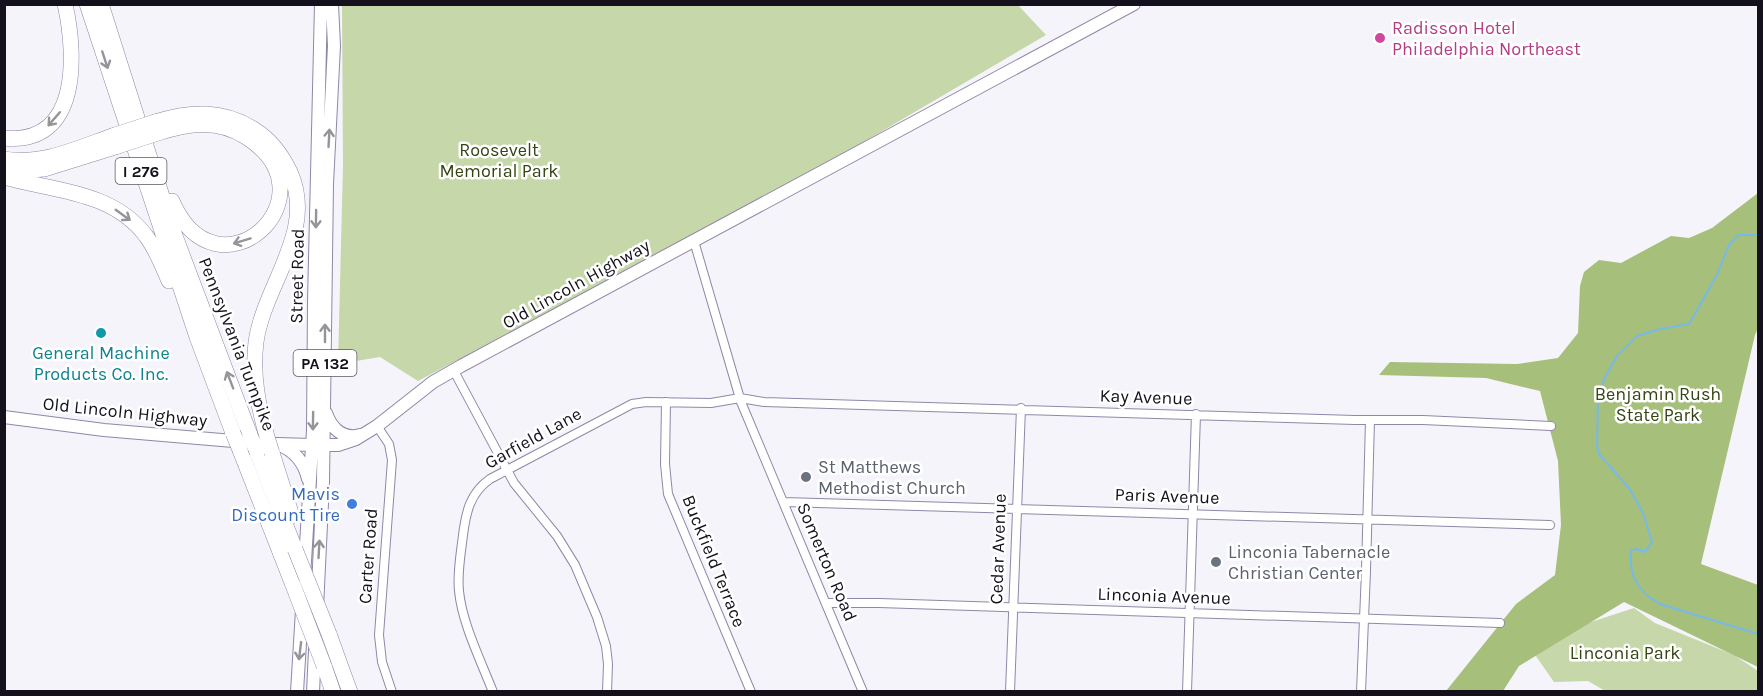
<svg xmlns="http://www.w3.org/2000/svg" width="1763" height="696" font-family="Karla,sans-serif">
<rect width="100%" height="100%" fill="#f6f4fb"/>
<path fill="#c6d7aa" d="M1017,4L1046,35L814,171L418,381L380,357L338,364L343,165L342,5Z
M1634,608L1655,623L1734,655L1758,671V691L1607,692L1588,681L1554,682L1533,652L1588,623Z"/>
<path fill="#a6bf7b" d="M1758,193V328L1755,335L1701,564L1758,585V667L1624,602L1519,666L1503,691H1446L1516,604L1555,575L1561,525L1558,461L1540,391L1486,378L1379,375L1390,362L1517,364L1558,358L1578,333L1580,286L1584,272L1599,260L1621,263L1671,236L1689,238L1712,228Z"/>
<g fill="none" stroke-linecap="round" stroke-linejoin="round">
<path stroke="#77b9e8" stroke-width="2" d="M1758,235H1738L1729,245L1717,275L1689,324L1660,329L1637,336L1617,356L1604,379L1598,400L1597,446L1599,454L1629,488L1643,513L1652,542L1649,547L1644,552L1637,549L1631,551C1629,576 1638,592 1660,604L1758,634"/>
<g stroke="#9087a8" stroke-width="10">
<path id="minor" d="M694,241L741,402L863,692
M454,371L514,483L557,536L575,565L597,617L606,646L608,664L607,692
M666,402L665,464L668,494L751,692
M377,426L389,444L392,460L379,635L382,662L392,692
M784,502L1550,525
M826,603H879L1500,623
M493,692C481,661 462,623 459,591C457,572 461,553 463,535C466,512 470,493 490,479L632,404L646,402L711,403L740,398L764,402L1355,420H1423L1551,426
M1010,692L1021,408
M1187,692L1196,414
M1361,692L1366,571L1370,420"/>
</g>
<g stroke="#9087a8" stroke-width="14">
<path id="secondary" d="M4,417L104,430L245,442
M277,444L312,445"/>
</g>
<g stroke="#9087a8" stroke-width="14">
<path id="primary" d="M326,413C331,428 343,440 360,435
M277,444C294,450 304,461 308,479
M312,445H338L356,439L377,426L433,382L461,366L1134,4
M297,692L313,430L314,302L321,4
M313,692L323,482L327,184L334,46L332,4"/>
</g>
<g stroke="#9087a8" stroke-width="16">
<path id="motorway" d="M87,4L197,337L233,433
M101,4L172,228L250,435
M155,122C190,111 223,109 255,130C271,140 282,155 290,172C317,232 264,284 256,342C252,375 258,405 267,437
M158,133C189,123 218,119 246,137C339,196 217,306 172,201
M4,138C81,146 76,54 65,4
M4,159C42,166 80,147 115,135
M4,172L44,169L118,146
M4,177C53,191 113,191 146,236C156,249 162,265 169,281
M240,450L293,585
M257,452L295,549
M272,453L292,516
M329,634L350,692
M324,666L333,692"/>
</g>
<use href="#minor" stroke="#fff" stroke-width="8"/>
<use href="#secondary" stroke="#fff" stroke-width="12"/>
<use href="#primary" stroke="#fff" stroke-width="12"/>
<use href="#motorway" stroke="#fff" stroke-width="15"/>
<g stroke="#9087a8" stroke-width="16" stroke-linecap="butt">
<path id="motorway-bridge" d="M115,135L155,122
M118,146L158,133
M233,433L240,450
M250,435L257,452
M267,437L272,453
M295,549L329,634
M293,585L324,666"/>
</g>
<use href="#motorway-bridge" stroke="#fff" stroke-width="15"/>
</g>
<defs><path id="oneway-shaft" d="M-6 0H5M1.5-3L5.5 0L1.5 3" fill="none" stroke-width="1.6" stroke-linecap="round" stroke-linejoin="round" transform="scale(1.5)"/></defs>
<g stroke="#959499">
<use href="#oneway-shaft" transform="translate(105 60) rotate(72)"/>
<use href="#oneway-shaft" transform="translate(54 119) rotate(131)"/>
<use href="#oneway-shaft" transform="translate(329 138) rotate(-87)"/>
<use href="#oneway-shaft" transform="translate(123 215) rotate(36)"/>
<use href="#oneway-shaft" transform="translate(316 219) rotate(91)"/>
<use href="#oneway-shaft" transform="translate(242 241) rotate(163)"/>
<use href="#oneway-shaft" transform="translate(325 333) rotate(-90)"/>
<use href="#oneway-shaft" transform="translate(230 380) rotate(-111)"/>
<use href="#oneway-shaft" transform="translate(313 421) rotate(91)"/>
<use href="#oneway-shaft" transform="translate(319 549) rotate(-87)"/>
<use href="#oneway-shaft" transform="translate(300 651) rotate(97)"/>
</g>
<circle fill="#d1479c" stroke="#fff" stroke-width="2" cx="1380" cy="38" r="6"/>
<circle fill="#0f9aa8" stroke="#fff" stroke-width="2" cx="101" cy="333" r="6"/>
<g fill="#6b7280" stroke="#fff" stroke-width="2">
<circle cx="806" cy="477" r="6"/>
<circle cx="1216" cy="562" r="6"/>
</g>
<circle fill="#3f7fe0" stroke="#fff" stroke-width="2" cx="352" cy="504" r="6"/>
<g text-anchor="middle" stroke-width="5" stroke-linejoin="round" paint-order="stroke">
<g fill="#fff" stroke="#5a5861" stroke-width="1.5">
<rect x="115.5" y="158" width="51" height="26" rx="4.5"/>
<rect x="293.5" y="350" width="63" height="26" rx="4.5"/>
</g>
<g font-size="16" font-weight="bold" fill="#14111d">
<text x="141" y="177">I 276</text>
<text x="325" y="369">PA 132</text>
</g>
<g font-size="18" fill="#b23c85" stroke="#fff" text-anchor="start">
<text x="1392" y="34">Radisson Hotel<tspan x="1392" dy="21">Philadelphia Northeast</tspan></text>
</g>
<g font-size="18" fill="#344412" stroke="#fff">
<text x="499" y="156">Roosevelt<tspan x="499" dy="21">Memorial Park</tspan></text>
<text x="1658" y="400">Benjamin Rush<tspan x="1658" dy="21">State Park</tspan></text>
<text x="1625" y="659">Linconia Park</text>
</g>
<g font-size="18" fill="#14111d" stroke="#fff">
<text transform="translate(297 276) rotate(-89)" y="6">Street Road</text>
<text transform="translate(576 284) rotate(-29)" y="6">Old Lincoln Highway</text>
<text transform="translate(237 344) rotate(69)" y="6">Pennsylvania Turnpike</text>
<text transform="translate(1146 397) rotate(2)" y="6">Kay Avenue</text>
<text transform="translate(125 412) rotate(6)" y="6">Old Lincoln Highway</text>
<text transform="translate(533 438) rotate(-29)" y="6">Garfield Lane</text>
<text transform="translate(1167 496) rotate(2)" y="6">Paris Avenue</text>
<text transform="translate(998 549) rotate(-88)" y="6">Cedar Avenue</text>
<text transform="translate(368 556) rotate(-86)" y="6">Carter Road</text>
<text transform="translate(714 561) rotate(68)" y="6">Buckfield Terrace</text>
<text transform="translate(827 562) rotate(67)" y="6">Somerton Road</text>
<text transform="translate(1164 596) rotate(2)" y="6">Linconia Avenue</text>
</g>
<g font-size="18" fill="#0d838f" stroke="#fff">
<text x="101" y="359">General Machine<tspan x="101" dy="21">Products Co. Inc.</tspan></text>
</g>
<g font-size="18" fill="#5b616d" stroke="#fff" text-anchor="start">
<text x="818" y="473">St Matthews<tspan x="818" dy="21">Methodist Church</tspan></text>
<text x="1228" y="558">Linconia Tabernacle<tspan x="1228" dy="21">Christian Center</tspan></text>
</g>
<g font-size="18" fill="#366cbe" stroke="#fff" text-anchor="end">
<text x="340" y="500">Mavis<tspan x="340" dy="21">Discount Tire</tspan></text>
</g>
</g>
<rect width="1763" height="696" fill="none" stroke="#14111d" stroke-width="12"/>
</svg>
